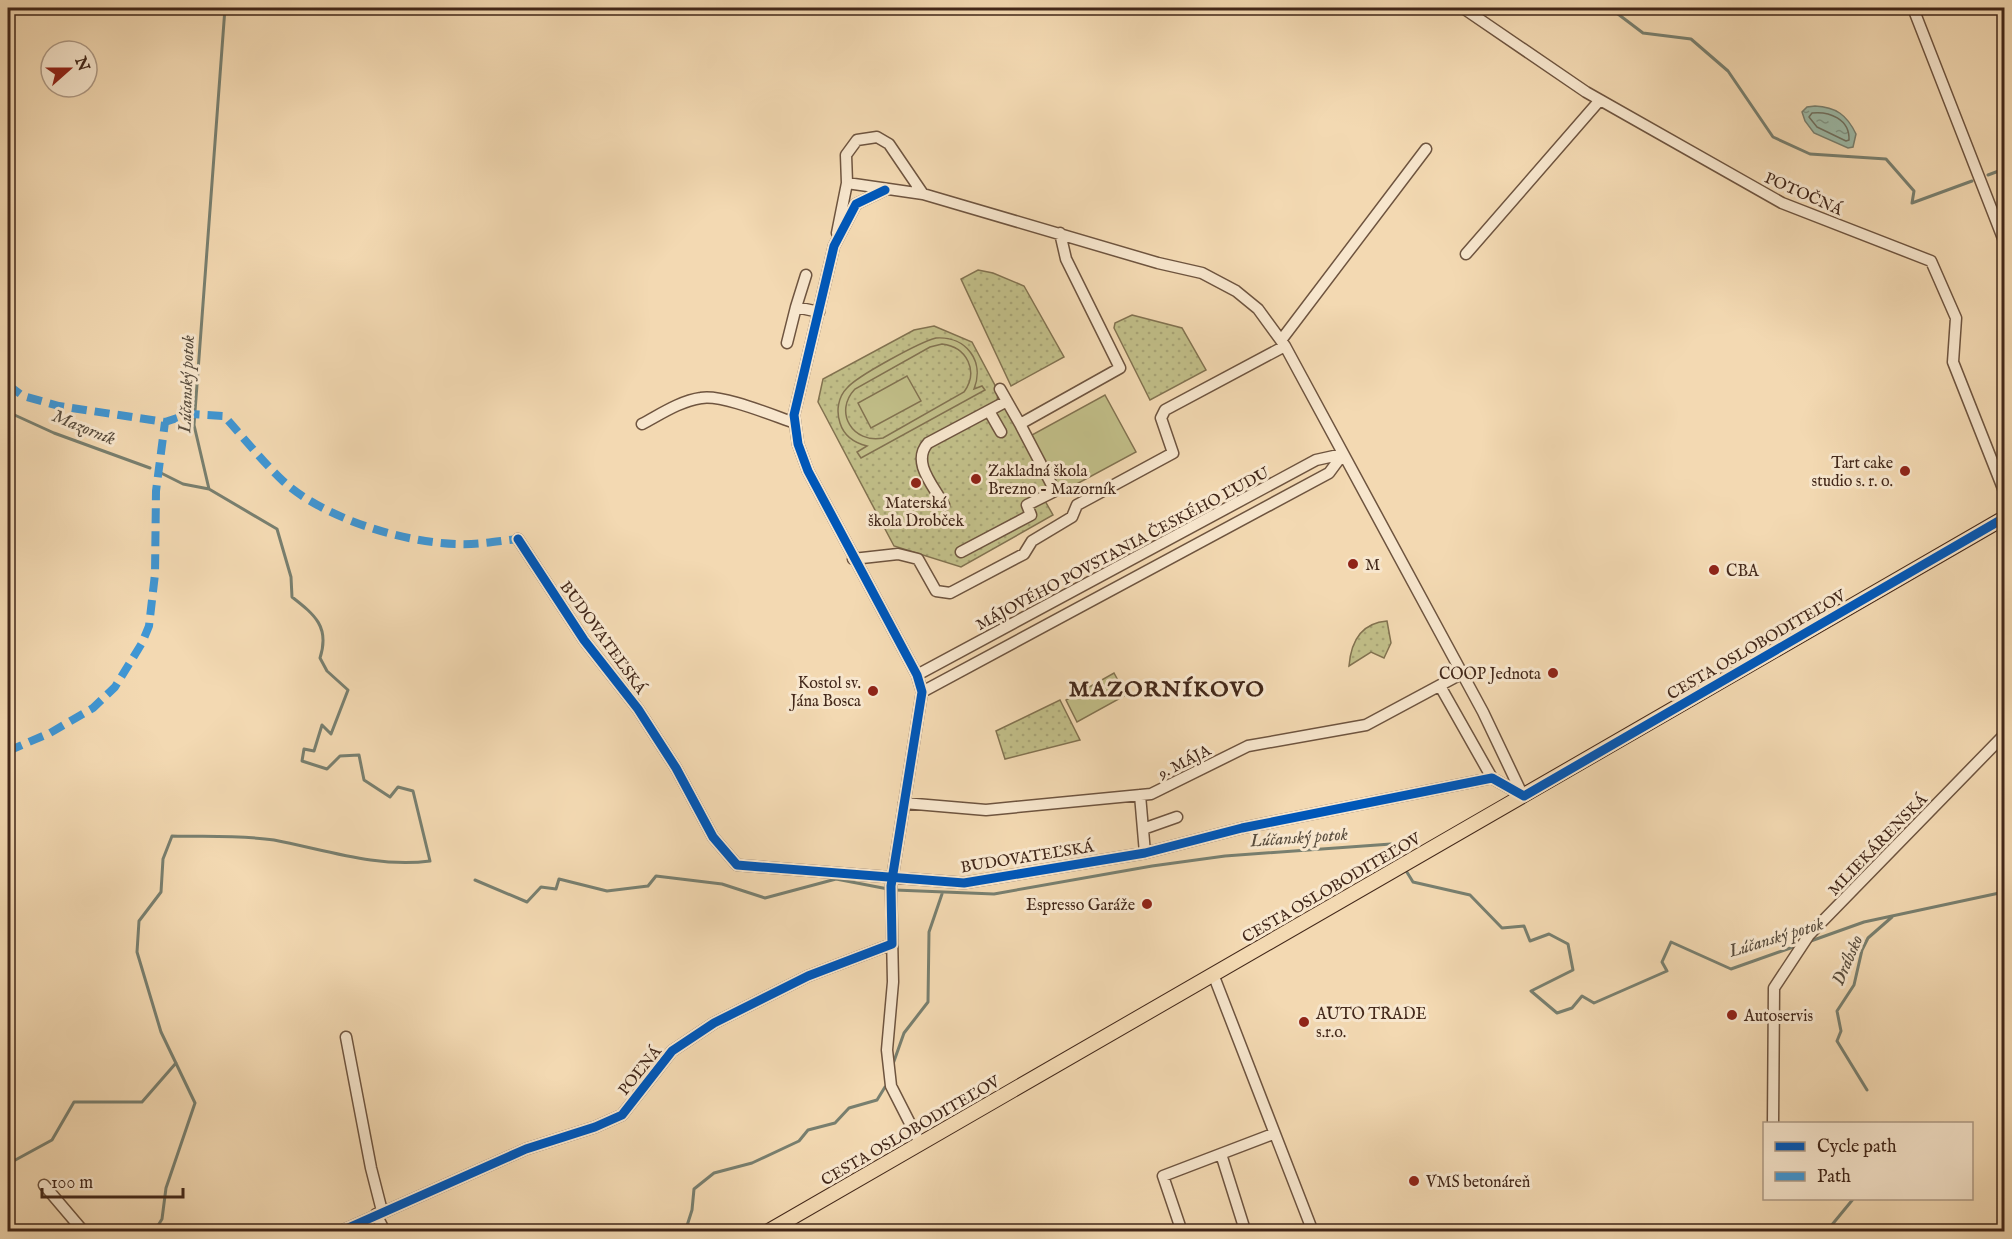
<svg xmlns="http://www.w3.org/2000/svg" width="2012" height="1239" font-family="'IM FELL English',serif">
<defs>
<pattern id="green-dots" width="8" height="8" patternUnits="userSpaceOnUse" patternTransform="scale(1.5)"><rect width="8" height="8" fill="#c1be88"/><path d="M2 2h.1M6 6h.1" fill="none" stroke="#a7a375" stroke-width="1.8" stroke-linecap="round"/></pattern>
<pattern id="water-ripples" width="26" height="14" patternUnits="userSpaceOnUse" patternTransform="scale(1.5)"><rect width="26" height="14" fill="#9cbaa8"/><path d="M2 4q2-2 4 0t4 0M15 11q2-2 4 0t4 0" fill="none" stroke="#819788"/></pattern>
</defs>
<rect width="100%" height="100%" fill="#f3d9b2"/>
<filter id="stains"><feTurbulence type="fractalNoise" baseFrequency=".00333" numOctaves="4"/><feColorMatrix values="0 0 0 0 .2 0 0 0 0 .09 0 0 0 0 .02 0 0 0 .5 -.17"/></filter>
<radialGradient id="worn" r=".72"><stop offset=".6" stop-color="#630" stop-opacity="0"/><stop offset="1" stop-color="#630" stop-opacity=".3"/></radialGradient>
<path fill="url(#green-dots)" stroke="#827250" stroke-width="1.5" d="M978,270L993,273L1024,286L1064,357L1011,386L961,279Z
M1132,315L1182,328L1206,370L1150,400L1114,328L1115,323Z
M934,326L972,342L998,391L997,403L1009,411L1048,484L1040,492L1053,515L961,567L894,546L818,402L823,379L914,330Z
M1387,621L1391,643L1384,658L1371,652L1349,666C1351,641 1361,623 1387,621Z
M1060,700L1080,740L1005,759L996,731Z"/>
<path fill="#c1be88" stroke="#827250" stroke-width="1.5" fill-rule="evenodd" d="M936,338C966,336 985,361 974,389L982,386L985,390L861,458L857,452L867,446C855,443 844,436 840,423C836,411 838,397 847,388C857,376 920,342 936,338ZM942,344C967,347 979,371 964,392L883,438C853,444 833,412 855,389L930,347Z
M907,376L921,401L871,428L858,403Z
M1105,395L1136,452L1060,493L1030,436Z
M1114,673L1126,695L1077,722L1066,700Z"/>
<path fill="url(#water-ripples)" stroke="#787f6f" stroke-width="1.5" d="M1815,106C1836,107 1847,115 1856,134L1853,147L1848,148L1814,133L1805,121L1802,112L1807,107Z"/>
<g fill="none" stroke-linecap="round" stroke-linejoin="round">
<path stroke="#6f7060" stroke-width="1.5" d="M1812,113C1829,111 1850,119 1849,140L1846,141L1817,127L1809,117Z"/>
<path stroke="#787f6f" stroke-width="3" d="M1610,8L1643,33L1691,39L1728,71L1773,137L1810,154L1886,159L1914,191L1912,203L1972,181
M1988,175L2004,169
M8,412L54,433L150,468
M161,473L183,484L209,489
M1405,869L1413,882L1470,895L1502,928L1524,926L1530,941L1549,934L1568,944L1573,970L1531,991L1557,1013L1572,1008L1582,996L1594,1003L1667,971L1662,962L1671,942L1731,969L1799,945
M475,880L527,902L541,887L556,889L559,879L607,891L648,886L656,876L722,884L765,898L836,879L888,889
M895,890L994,894L1152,866L1225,856L1391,844L1400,860
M1808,942L1864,922L2004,892
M893,1064L904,1033L928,1002L929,932L942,894
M1867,1090L1837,1041L1841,1031L1837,1011L1854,985L1862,950L1868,938L1892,917
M8,1164L52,1140L74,1102H142L176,1063
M154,1232L162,1219L166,1188L195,1103L161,1032L137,952L139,921L161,892L163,859L172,836C205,837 242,835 274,840C326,850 377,868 430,861L413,791L398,787L390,797L364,780L359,755L340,756L327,769L302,761L304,749L314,751L322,725L331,734L348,690L327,671L320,658C330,627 315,615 292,597L291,577L277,529L209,489L194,425L225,8
M685,1232L692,1210L694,1189L714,1173L752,1163L799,1141L808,1130L835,1123L849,1108L877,1100L885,1087
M1826,1232L1854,1198"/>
<g stroke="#6e543f" stroke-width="13">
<path id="minor" d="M1463,8L1586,92L1782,203L1931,261L1956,318L1953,362L2004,491
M1913,8L2004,241
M847,183L923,194L1158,263L1202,273L1236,291L1258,309L1285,346L1483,712L1523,796
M885,190L856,204L834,246L794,415L798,444L808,471L917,675L922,692L891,886L893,982L887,1050L891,1086L920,1143
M837,233L847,183L846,155L857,140L877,137L889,144L923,194
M1466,254L1600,100
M806,275L796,307L819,312
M1282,339L1426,149
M787,343L796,307
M1000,389L1020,424
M989,411L1001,432
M642,424C661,414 680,401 701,398C722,394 774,416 795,423
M944,505C933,485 911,462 928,443L1007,401
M518,539L584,640L638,709L676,768L713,837L737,865L964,883L1145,853L1242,828L1492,778L1524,796
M961,552L1031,515L1027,505L1055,491L1020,424L1120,368L1066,259L1060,233
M853,559L898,554L918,559L936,591L950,593L1024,554L1032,541L1072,517L1077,505L1173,453L1161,418L1165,410L1285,346
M917,675L1316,460L1343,454
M1440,686L1492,778
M922,692L1329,473L1343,454
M1140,795L1145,853
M904,803L986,810L1151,794L1248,746L1366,725L1461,674
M1143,829L1177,817
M1213,974L1313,1232
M346,1037L371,1168L382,1211
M1773,1124L1774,988L1809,935L2004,735
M1221,1154L1244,1227L1241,1232
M44,1185L84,1232
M376,1214L385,1232
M339,1232L526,1149L595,1127L622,1115L672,1051L714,1023L808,976L892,944
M1182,1232L1163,1176L1273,1134"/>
</g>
<g stroke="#422719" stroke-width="16">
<path id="major" d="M767,1232L2004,518"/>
</g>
<use href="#minor" stroke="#f7e6cd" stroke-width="10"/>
<use href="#major" stroke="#f3d9b2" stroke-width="14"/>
<path stroke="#3f96d4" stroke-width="8" stroke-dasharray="15 8" stroke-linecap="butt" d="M8,385L23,396L59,406L165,422L189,414L224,416C243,437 262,461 283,481C323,518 404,543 458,544C478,545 498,541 518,539
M8,751L50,733L93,708L115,687L142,643L149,626L155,574L156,491L165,422"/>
<g stroke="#f7e6cd" stroke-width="13">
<path id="cycleway" d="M518,539L584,640L638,709L676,768L713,837L737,865L964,883L1145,853L1242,828L1492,778L1524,796L2004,518
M339,1232L526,1149L595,1127L622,1115L672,1051L714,1023L808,976L892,944L891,886L922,692L917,675L808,471L798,444L794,415L834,246L856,204L885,190"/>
</g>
<use href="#cycleway" stroke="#0057b8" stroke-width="9"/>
</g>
<g fill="#8f2418" stroke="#f7e6cd" stroke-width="2">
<circle cx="1905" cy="471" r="6"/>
<circle cx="976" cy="479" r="6"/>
<circle cx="916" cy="483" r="6"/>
<circle cx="1353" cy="564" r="6"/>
<circle cx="1714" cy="570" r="6"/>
<circle cx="1553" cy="673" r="6"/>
<circle cx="873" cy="691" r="6"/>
<circle cx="1147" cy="904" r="6"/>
<circle cx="1732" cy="1015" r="6"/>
<circle cx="1304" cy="1022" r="6"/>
<circle cx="1414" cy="1181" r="6"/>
</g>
<g text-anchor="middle" stroke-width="6" stroke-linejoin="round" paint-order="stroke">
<g font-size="16" fill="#422719" stroke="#f7e6cd">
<text transform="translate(1804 193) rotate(24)" y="6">POTOČNÁ</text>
<text transform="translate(1122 548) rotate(-28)" y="6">MÁJOVÉHO POVSTANIA ČESKÉHO ĽUDU</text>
<text transform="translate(604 637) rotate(54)" y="6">BUDOVATEĽSKÁ</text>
<text transform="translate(1756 644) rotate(-30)" y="6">CESTA OSLOBODITEĽOV</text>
<text transform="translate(1184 761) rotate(-27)" y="6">9. MÁJA</text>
<text transform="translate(1877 844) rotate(-46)" y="6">MLIEKÁRENSKÁ</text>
<text transform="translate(1027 856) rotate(-9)" y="6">BUDOVATEĽSKÁ</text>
<text transform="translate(1331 887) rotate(-30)" y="6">CESTA OSLOBODITEĽOV</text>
<text transform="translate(639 1070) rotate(-51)" y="6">POĽNÁ</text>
<text transform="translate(910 1130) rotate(-30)" y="6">CESTA OSLOBODITEĽOV</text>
</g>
<g font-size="16" fill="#422719" stroke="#f7e6cd" text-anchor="start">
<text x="1893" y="468" text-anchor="end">Tart cake<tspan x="1893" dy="18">studio s. r. o.</tspan></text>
<text x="988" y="476">Zakladná škola<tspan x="988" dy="18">Brezno - Mazorník</tspan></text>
<text x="916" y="508" text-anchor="middle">Materská<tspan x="916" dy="18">škola Drobček</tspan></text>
<text x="1365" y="570">M</text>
<text x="1726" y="576">CBA</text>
<text x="1541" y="679" text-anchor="end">COOP Jednota</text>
<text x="861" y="688" text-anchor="end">Kostol sv.<tspan x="861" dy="18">Jána Bosca</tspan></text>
<text x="1135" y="910" text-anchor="end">Espresso Garáže</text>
<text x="1316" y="1019">AUTO TRADE<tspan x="1316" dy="18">s.r.o.</tspan></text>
<text x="1744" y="1021">Autoservis</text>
<text x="1426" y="1187">VMS betonáreň</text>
</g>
<g font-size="18" font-style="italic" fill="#584c3d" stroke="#f7e6cd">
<text transform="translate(186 384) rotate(-88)" y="6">Lúčanský potok</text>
<text transform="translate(84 427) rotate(22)" y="6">Mazorník</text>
<text transform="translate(1299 837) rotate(-4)" y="6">Lúčanský potok</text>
<text transform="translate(1776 937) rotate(-17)" y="6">Lúčanský potok</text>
<text transform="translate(1847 960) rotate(-67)" y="6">Drábsko</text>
</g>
<g font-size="22" font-weight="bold" letter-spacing="1.5" fill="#422719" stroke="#f7e6cd">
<text x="1167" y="696">MAZORNÍKOVO</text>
</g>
</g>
<rect width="2012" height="1239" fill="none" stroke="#f3d9b2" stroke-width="30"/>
<rect x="9" y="9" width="1994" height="1221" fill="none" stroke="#422719" stroke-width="3"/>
<rect x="15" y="15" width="1982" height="1209" fill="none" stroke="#422719" stroke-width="1.5"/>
<rect x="1763" y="1122" width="210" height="78" fill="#f7e6cd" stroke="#af9a85" stroke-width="1.5"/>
<rect x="1775" y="1142" width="30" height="9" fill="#0057b8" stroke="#af9a85" stroke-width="1.5"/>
<text x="1817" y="1152" font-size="18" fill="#422719">Cycle path</text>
<rect x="1775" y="1172" width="30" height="9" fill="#3f96d4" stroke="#af9a85" stroke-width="1.5"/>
<text x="1817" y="1182" font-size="18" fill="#422719">Path</text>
<g transform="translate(69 69) rotate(69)"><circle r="28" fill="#f7e6cd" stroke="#af9a85" stroke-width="1.5"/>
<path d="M0-4.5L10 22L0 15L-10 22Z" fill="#8f2418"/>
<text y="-9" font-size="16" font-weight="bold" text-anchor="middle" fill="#422719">N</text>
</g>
<path d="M42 1188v9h141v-9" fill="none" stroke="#422719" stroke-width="3"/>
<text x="51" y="1188" font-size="18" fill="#422719" stroke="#f7e6cd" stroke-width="4.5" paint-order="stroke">100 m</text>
<rect width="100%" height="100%" filter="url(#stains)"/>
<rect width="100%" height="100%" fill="url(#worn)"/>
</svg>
